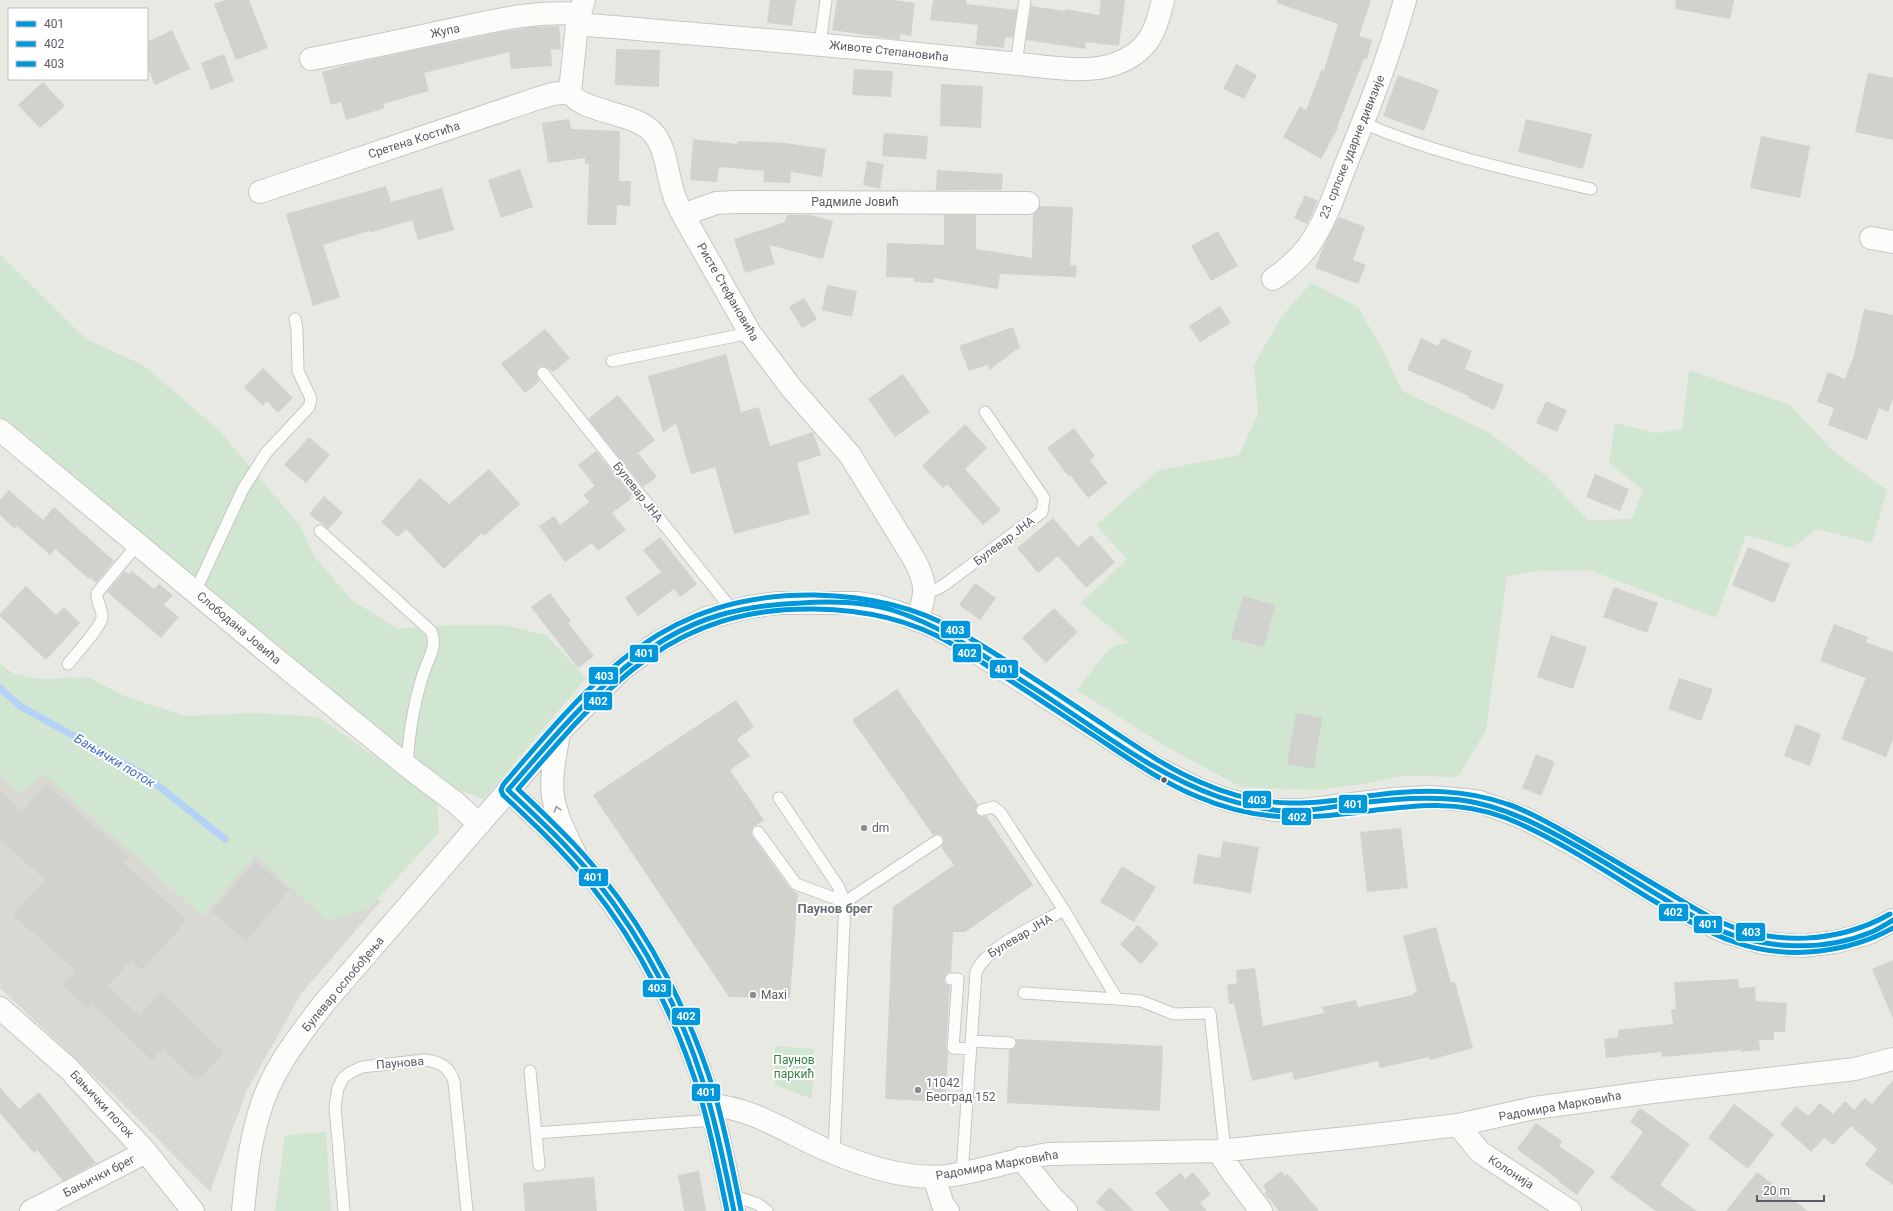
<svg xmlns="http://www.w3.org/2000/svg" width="1893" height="1211" font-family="Roboto,sans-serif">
<rect width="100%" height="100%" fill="#e9e9e3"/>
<path fill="#d9d8d3" d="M0,664L32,688L307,865L381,901L301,994L246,1092L210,1192L114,1095L0,988Z"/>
<path fill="#d0e6d1" d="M0,254L86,339L143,365L219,430L301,527L314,556L353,601L398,629L446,625H504L546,635L586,678L484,799L447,786L233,612L0,417Z
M1311,283L1358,307L1381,347L1402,391L1490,433L1545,475L1588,520L1632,519L1643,490L1609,463L1615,423L1657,433L1682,429L1689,370L1790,405L1832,450L1887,490L1872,543L1817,529L1792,548L1746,535L1716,618L1589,570L1536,571L1507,576L1486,730L1458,777L1403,776L1363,784L1315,790L1241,787L1163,745L1077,690L1107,651L1119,644L1129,643L1081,603L1127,559L1096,525L1159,470L1239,455L1258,414L1254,365L1281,317Z
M0,663L8,673L40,679L88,677L124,696L186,716L259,713L318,717L437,799L439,832L369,909L327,921L256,855L202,916L44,774L21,794L0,775Z
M775,1046L814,1049L812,1099L775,1085Z
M326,1132L331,1211H275L285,1135Z"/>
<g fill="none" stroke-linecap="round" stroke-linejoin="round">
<path stroke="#b4d1f7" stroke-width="7" d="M0,688L20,706L146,776L225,839"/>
</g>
<path fill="#d1d1cd" d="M225,0H249L268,48L236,60L214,4Z
M770,0H796L792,26L767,23Z
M837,0H893L915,3L911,36L900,34V40L832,30Z
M933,0H966V4L1017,10L1013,38L1005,37L1004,48L976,45L978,25L930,20Z
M1101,0H1125L1119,46L1086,42L1085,49L1026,40L1031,6L1065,11V9L1099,15Z
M1277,0H1371L1359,36L1372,40L1367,59H1364L1337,127L1338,128L1321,159L1283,137L1300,106L1306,110L1322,69L1324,70L1338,24L1277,3Z
M1676,0H1734L1730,19L1675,9Z
M559,26L561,49L551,50L552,66L511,69L509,52L424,73L429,91L383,104L385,108L346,120L341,102L331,105L322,72L350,64L500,32L532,27Z
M172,30L190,69L155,85L147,67V42Z
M616,49L660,50L659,87L615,85Z
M224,54L234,81L211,90L201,63Z
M1236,64L1257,75L1244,99L1223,89Z
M854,69L893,71L891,97L852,95Z
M1868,73L1893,78V140L1855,132Z
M1398,75L1439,90L1424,131L1383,116Z
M43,82L65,106L40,128L18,105Z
M941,84L983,86L981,128L940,126Z
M569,119L571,129L620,131L619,181H631L630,206L617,205L616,225H587L589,164H585V158L548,163L542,123Z
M1526,119L1592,134L1583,169L1518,152Z
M884,133L928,136L926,159L882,156Z
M1761,136L1810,146L1800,198L1750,188Z
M693,139L737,144L738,141L785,143L826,149L822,177L791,172L790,183L763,182L764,171L719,167L717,182L690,180Z
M867,161L884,164L880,189L863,185Z
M520,169L533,207L501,218L488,180Z
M937,170L1003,174L1002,190H936Z
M386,186L391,202L442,188L454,230L418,240L412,220L369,233V231L323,245L340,297L313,306L286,214Z
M1305,195L1318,201L1307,224L1294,218Z
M1040,206L1073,207L1070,265L1077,266L1076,277L1000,274L998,289L934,278V283L914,282V278L886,277L887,243L944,245V215H976V249L1032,258L1033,214Z
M787,215H810L833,221L823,259L769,245L775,264L745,273L734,239L785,222Z
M1339,217L1365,227L1353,260L1366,265L1358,284L1315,268L1324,245Z
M1218,231L1238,266L1211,281L1191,246Z
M827,285L857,291L852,317L822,310Z
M804,298L817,319L802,328L789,307Z
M1220,306L1231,323L1200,342L1189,326Z
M1864,309L1893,315V399L1888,412L1879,408L1867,440L1828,425L1834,408L1817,402L1828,372L1845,379L1854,355Z
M1013,327L1020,347L989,370L988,365L969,371L959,346Z
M545,329L570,358L553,372L545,366L539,367L536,374L540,381L525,393L501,364Z
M1421,338L1438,346L1442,338L1472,351L1465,369L1504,385L1494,410L1468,398L1469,396L1407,370Z
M726,354L741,412L759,407L770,446L813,432L821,455L797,463L810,514L734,534L715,467L691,474L676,423L663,433L648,376Z
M263,368L293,398L278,413L267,401L263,406L244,387Z
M903,374L930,412L895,437L868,399Z
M618,395L655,440L638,453L657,477L643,487L588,419Z
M1546,401L1567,410L1557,432L1536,423Z
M965,424L987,448L965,469L1001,510L983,525L947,484L943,488L922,466Z
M1074,428L1095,456L1090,460L1107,483L1088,498L1070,475L1068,476L1047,448Z
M309,437L330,455L306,483L284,465Z
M596,451L632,496L629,497L631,499L612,513L626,530L598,551L592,543L565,562L539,526L554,516L560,525L589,502L583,495L595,486L578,465Z
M489,469L520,504L484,536L482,533L444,569L406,529L398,537L381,522L420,478L449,504Z
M1595,474L1629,489L1620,511L1586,497Z
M9,490L43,520L54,507L114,561L96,583L90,577L89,579L55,549L50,555L17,526L15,529L0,515V500Z
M324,496L343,513L328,529L309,514Z
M1053,518L1078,547L1091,535L1115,562L1086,588L1058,556L1038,573L1017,548Z
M660,537L697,584L680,597L674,589L638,616L625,598L661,572L643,550Z
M1748,547L1790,564L1774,603L1732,585Z
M125,571L129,574L132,571L154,589L159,584L173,595L164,605L179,617L161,638L107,592Z
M975,583L996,598L980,620L959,605Z
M26,586L56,615L64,607L80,623L46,660L0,616V614Z
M1614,587L1658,603L1647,633L1603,617Z
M550,593L571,621L568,623L594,656L578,668L531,607Z
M1243,596L1275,605L1264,647L1231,639Z
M1054,608L1078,632L1046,663L1022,638Z
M1834,624L1868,637L1866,642L1893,652V739L1886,757L1841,739L1866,678L1820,661Z
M1551,635L1587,647L1573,689L1537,677Z
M1679,678L1713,689L1701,721L1668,709Z
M897,689L978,805L975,809L977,815L981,817L986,816L1033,885L965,932H953L951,972L947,973L944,979L945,983L950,986L946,1047L948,1052L945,1102L885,1099L893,907L954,865L941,847L944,841L943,837L937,834L933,835L852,720Z
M736,700L754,727L737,739L750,756L730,770L764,820L753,827L751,832L752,836L790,888L798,894L790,998L729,997L593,795Z
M1296,713L1322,718L1314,769L1287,764Z
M1796,724L1821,734L1810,766L1784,756Z
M1536,754L1555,762L1541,796L1522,788Z
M46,784L129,857L123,863L187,920L142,970L131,960L108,986L139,1015L161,992L224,1053L197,1081L163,1048L152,1060L92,1003L87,1008L62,986L76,971L13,915L45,880L0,839V791L22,811Z
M1401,828L1408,888L1367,892L1360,832Z
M1223,841L1259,847L1251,893L1193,883L1198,854L1220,858Z
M255,861L289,890L246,941L212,912Z
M1122,866L1156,887L1134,922L1100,902Z
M1138,925L1159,944L1141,964L1120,944Z
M1436,927L1451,983L1455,982L1473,1048L1430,1060L1429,1057L1380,1068L1378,1061L1294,1080L1292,1072L1252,1081L1234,1004H1229L1227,985L1237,983L1236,970L1255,968L1263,1026L1324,1013L1322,1007L1356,1000L1358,1007L1413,995V993L1417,992L1403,936Z
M1893,960V1019L1872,969Z
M1738,979L1739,988L1755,987L1756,1001L1787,1003L1785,1032H1774V1040H1759L1760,1050L1741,1052V1050L1662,1057L1661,1052L1606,1058L1604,1039L1618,1037V1030L1673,1024L1671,1010L1676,1009L1674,982Z
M1016,1039L1163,1046L1160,1111L1007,1103L1009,1050L1016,1047Z
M1893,1080V1185L1865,1165L1877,1149L1851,1126L1833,1145L1824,1138L1811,1152L1780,1124L1796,1106L1808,1116L1820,1103L1833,1114L1845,1101L1854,1110L1865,1098L1872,1104Z
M0,1087L19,1109L39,1092L96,1163L63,1181L37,1150L34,1153L0,1113Z
M1734,1104L1774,1134L1748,1169L1708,1138Z
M1640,1108L1690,1144L1660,1185L1697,1211H1656L1610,1178L1643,1132L1630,1122Z
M1536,1123L1562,1141L1559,1146L1595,1171L1577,1195L1558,1181L1559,1180L1517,1149Z
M699,1171L706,1211H684L678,1175Z
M1281,1171L1285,1176L1288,1174L1319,1211H1279L1264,1193L1267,1191L1263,1186Z
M1193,1172L1211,1194L1200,1203L1207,1211H1170L1155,1193L1180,1173L1185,1179Z
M1757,1172L1808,1211H1726Z
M594,1177L597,1211H525L523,1183Z
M1110,1187L1134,1211H1106L1096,1202Z"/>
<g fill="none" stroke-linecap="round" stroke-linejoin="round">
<g stroke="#c6c7c5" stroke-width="13">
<path id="service" d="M820,44L826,0
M1016,64L1025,0
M1363,123C1435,154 1515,171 1591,189
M612,361L750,333
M543,373L733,611
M320,531L431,631C437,643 431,655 426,666C414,699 409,731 407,766
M195,592L243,489L266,453L309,407L311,399L309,394L298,371L297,330L295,319
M925,593L937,589L944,585L1042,512L1044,498L985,412
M68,664C75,655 100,628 102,618C103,609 96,602 97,593L137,545
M779,798L838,886L845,902L937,841
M758,832L796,884L845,902L834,1153
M1064,910L1117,999L1141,1001L1174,1014L1210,1013L1225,1150
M951,979H958L953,1048L970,1049
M1024,993L1117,999
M971,1041L1010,1043
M530,1071L539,1165
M536,1133L714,1120
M962,1173L976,972C988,945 1038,925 1064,910L1000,812L993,807L982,810
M731,1195L758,1204L767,1211
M344,1211L335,1107L338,1088L343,1078L351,1072L362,1067L424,1060C439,1061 450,1067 454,1082L467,1211"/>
</g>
<g stroke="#c6c7c5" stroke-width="24">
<path id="minor" d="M584,0L577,24L570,92C583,114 636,111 654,134C667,150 667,176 674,195C676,202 680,208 683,215L750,333L793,390L850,455L914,559C927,583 927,594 917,619
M577,24C694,34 811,43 928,55C958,58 989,61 1019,64C1048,67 1088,74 1115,64C1148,52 1156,32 1163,0
M311,59C357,50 404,40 450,30C492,21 536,10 579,14
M260,192L533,100L552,94L570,92
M683,215L716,203L736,202L1028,203
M1871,238L1893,242
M1273,279C1286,270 1297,261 1307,248C1324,225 1334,196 1344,169C1367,113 1389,58 1405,0
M0,430L271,655L407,766L456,803L479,824
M0,1008L69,1069L146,1152L193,1211
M710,1105C756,1108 793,1137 834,1153C870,1168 914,1182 953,1175C985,1170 1016,1159 1048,1154L1218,1151L1357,1137L1458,1125L1534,1108L1652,1092L1855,1069L1893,1059
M1458,1125L1480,1152L1570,1211
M1218,1151L1232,1172L1261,1211
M1021,1158L1051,1196L1066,1211
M934,1177L943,1205L948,1211
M31,1211L146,1152"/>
</g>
<g stroke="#c6c7c5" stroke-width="24">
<path id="tertiary" d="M508,790C543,823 578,855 606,894C644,945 674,1001 696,1061C714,1109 724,1161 734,1211"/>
</g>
<g stroke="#c4c5c4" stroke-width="24">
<path id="secondary" d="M559,732C556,753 550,776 553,797C557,819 568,839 577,858
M243,1211C246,1179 249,1148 258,1117C269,1073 298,1037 325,1002L559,732L622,669L660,641L707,618L749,607L778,603H857L877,606L897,612L935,627L953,637L1155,767L1200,790L1231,801L1274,810H1304L1393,799L1429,797L1466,800L1480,802L1524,818L1576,846L1690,914L1723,931L1763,943L1802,946L1835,942L1869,933L1893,920"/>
</g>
<use href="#service" stroke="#fcfcfb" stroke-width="11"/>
<use href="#minor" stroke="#fcfcfb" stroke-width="22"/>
<use href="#tertiary" stroke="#fcfcfb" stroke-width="22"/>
<use href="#secondary" stroke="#fcfcfb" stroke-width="22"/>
<g stroke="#fff" stroke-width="8">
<path id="bus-1" d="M508,790C566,723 632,640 720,615C747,607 773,604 801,603C832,601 865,601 895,611C945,627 988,659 1032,687C1092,725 1151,773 1219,797C1240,804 1263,810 1285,811C1308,812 1330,807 1353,804C1389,799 1426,796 1461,800C1505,806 1543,827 1580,848C1624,873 1665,901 1709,925C1756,949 1820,953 1869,933C1877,930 1885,925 1893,920
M508,790C538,818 569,847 595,879C646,943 686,1020 708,1099C719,1136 726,1173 734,1211"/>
</g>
<g stroke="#fff" stroke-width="8">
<path id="bus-2" d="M741,1210C733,1171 726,1133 715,1095C691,1016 652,938 600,874C575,843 546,816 518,789C604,689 670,607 814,609C865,610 910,619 954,645C1002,674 1049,706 1096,737C1128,758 1160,781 1196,796C1226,809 1259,817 1293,817C1367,818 1433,790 1506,818C1556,838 1608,873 1654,901C1710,934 1752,959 1820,951C1846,948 1870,941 1893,928"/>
</g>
<g stroke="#fff" stroke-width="8">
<path id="bus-3" d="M727,1211C719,1174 712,1136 701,1099C678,1022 640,946 589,883C563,851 533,823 503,795L501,790L503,785C593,679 663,593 815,595C865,596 912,605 956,630C1008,660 1057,694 1107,727C1137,747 1167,768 1200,782C1229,795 1260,803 1291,803C1319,804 1348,798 1376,795C1421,789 1464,789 1507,804C1526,810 1545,821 1563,831C1597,850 1630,870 1664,890C1681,900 1699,912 1718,921C1773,946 1837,944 1890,914"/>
</g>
<use href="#bus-1" stroke="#0098da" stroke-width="5"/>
<use href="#bus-2" stroke="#0098da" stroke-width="5"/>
<use href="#bus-3" stroke="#0098da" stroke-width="5"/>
</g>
<defs><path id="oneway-chevron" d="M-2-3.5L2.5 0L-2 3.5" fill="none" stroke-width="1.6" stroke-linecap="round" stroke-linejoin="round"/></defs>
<use stroke="#9a9c9f" href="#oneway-chevron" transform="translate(557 809) rotate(-106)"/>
<circle fill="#595c62" stroke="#fff" stroke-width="1.5" cx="1164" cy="780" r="3.5"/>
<g fill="#8b8d8f" stroke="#fff" stroke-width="1.5">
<circle cx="864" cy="828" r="4"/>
<circle cx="753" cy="995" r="4"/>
<circle cx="918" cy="1090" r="4"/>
</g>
<g text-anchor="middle" stroke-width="4" stroke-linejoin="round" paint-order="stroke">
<g font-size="12" fill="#595c62" stroke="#fff">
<text transform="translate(445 31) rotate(-12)" y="4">Жупа</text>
<text transform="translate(889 51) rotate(6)" y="4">Животе Степановића</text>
<text transform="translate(414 140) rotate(-18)" y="4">Сретена Костића</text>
<text transform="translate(1352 147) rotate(-68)" y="4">23. српске ударне дивизије</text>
<text x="855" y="206">Радмиле Јовић</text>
<text transform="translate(728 292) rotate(60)" y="4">Ристе Стефановића</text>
<text transform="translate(638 492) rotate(52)" y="4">Булевар ЈНА</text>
<text transform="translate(1004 541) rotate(-37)" y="4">Булевар ЈНА</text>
<text transform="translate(239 628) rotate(40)" y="4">Слободана Јовића</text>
<text transform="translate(1020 936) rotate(-31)" y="4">Булевар ЈНА</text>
<text transform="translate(343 984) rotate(-50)" y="4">Булевар ослобођења</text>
<text transform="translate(400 1063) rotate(-5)" y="4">Паунова</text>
<text transform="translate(102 1104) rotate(47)" y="4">Бањички поток</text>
<text transform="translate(1560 1106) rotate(-10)" y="4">Радомира Марковића</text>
<text transform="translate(997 1165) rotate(-10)" y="4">Радомира Марковића</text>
<text transform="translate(1511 1172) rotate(33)" y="4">Колонија</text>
<text transform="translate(99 1176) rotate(-27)" y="4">Бањички брег</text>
</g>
<g font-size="12" fill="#595c62" stroke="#fff" text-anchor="start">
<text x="872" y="832">dm</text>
<text x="761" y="999">Maxi</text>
<text x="926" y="1087">11042<tspan x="926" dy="14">Београд 152</tspan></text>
</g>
<g font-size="12" fill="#358544" stroke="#fff">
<text x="794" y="1064">Паунов<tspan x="794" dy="14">паркић</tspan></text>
</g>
<g font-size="13" font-style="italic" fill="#416ec2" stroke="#fff">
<text transform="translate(115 760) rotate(31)" y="5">Бањички поток</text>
</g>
<g font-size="13" font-weight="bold" fill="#6a6e74" stroke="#fff">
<text x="835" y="913">Паунов брег</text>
</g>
</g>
<g stroke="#fff" stroke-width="1.5">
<rect x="940" y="620" width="31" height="19" rx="4" fill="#0098da"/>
<rect x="952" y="643" width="30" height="20" rx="4" fill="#0098da"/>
<rect x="629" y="644" width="30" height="19" rx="4" fill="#0098da"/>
<rect x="989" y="659" width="30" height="20" rx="4" fill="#0098da"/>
<rect x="588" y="666" width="31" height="19" rx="4" fill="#0098da"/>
<rect x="583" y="691" width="30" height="20" rx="4" fill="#0098da"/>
<rect x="1242" y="790" width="30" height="19" rx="4" fill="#0098da"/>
<rect x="1338" y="794" width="30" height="20" rx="4" fill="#0098da"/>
<rect x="1281" y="807" width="31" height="19" rx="4" fill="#0098da"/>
<rect x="578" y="868" width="31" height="19" rx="4" fill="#0098da"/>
<rect x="1658" y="903" width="31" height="19" rx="4" fill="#0098da"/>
<rect x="1693" y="915" width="30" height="19" rx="4" fill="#0098da"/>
<rect x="1735" y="922" width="31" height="20" rx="4" fill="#0098da"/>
<rect x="642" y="979" width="30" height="19" rx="4" fill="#0098da"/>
<rect x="671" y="1007" width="30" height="19" rx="4" fill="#0098da"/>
<rect x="691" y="1083" width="30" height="19" rx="4" fill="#0098da"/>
</g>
<g font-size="11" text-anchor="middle" font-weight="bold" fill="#fff">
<text x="955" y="634">403</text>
<text x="967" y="657">402</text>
<text x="644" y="657">401</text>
<text x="1004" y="673">401</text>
<text x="604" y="680">403</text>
<text x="598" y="705">402</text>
<text x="1257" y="804">403</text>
<text x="1353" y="808">401</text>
<text x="1297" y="821">402</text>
<text x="593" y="881">401</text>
<text x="1673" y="916">402</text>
<text x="1708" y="928">401</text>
<text x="1751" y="936">403</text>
<text x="657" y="992">403</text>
<text x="686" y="1020">402</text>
<text x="706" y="1096">401</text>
</g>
<rect x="8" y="8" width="140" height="72" fill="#ffffff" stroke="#bdbec0"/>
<rect x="16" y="21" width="20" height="6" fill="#0098da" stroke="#bdbec0"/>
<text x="44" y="28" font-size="12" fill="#595c62">401</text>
<rect x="16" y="41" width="20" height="6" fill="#0098da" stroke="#bdbec0"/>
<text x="44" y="48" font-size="12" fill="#595c62">402</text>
<rect x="16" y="61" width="20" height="6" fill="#0098da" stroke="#bdbec0"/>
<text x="44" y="68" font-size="12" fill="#595c62">403</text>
<path d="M1757 1195v6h67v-6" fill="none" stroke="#595c62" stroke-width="2"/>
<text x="1763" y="1195" font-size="12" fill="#595c62" stroke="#ffffff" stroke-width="3" paint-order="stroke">20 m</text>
</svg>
